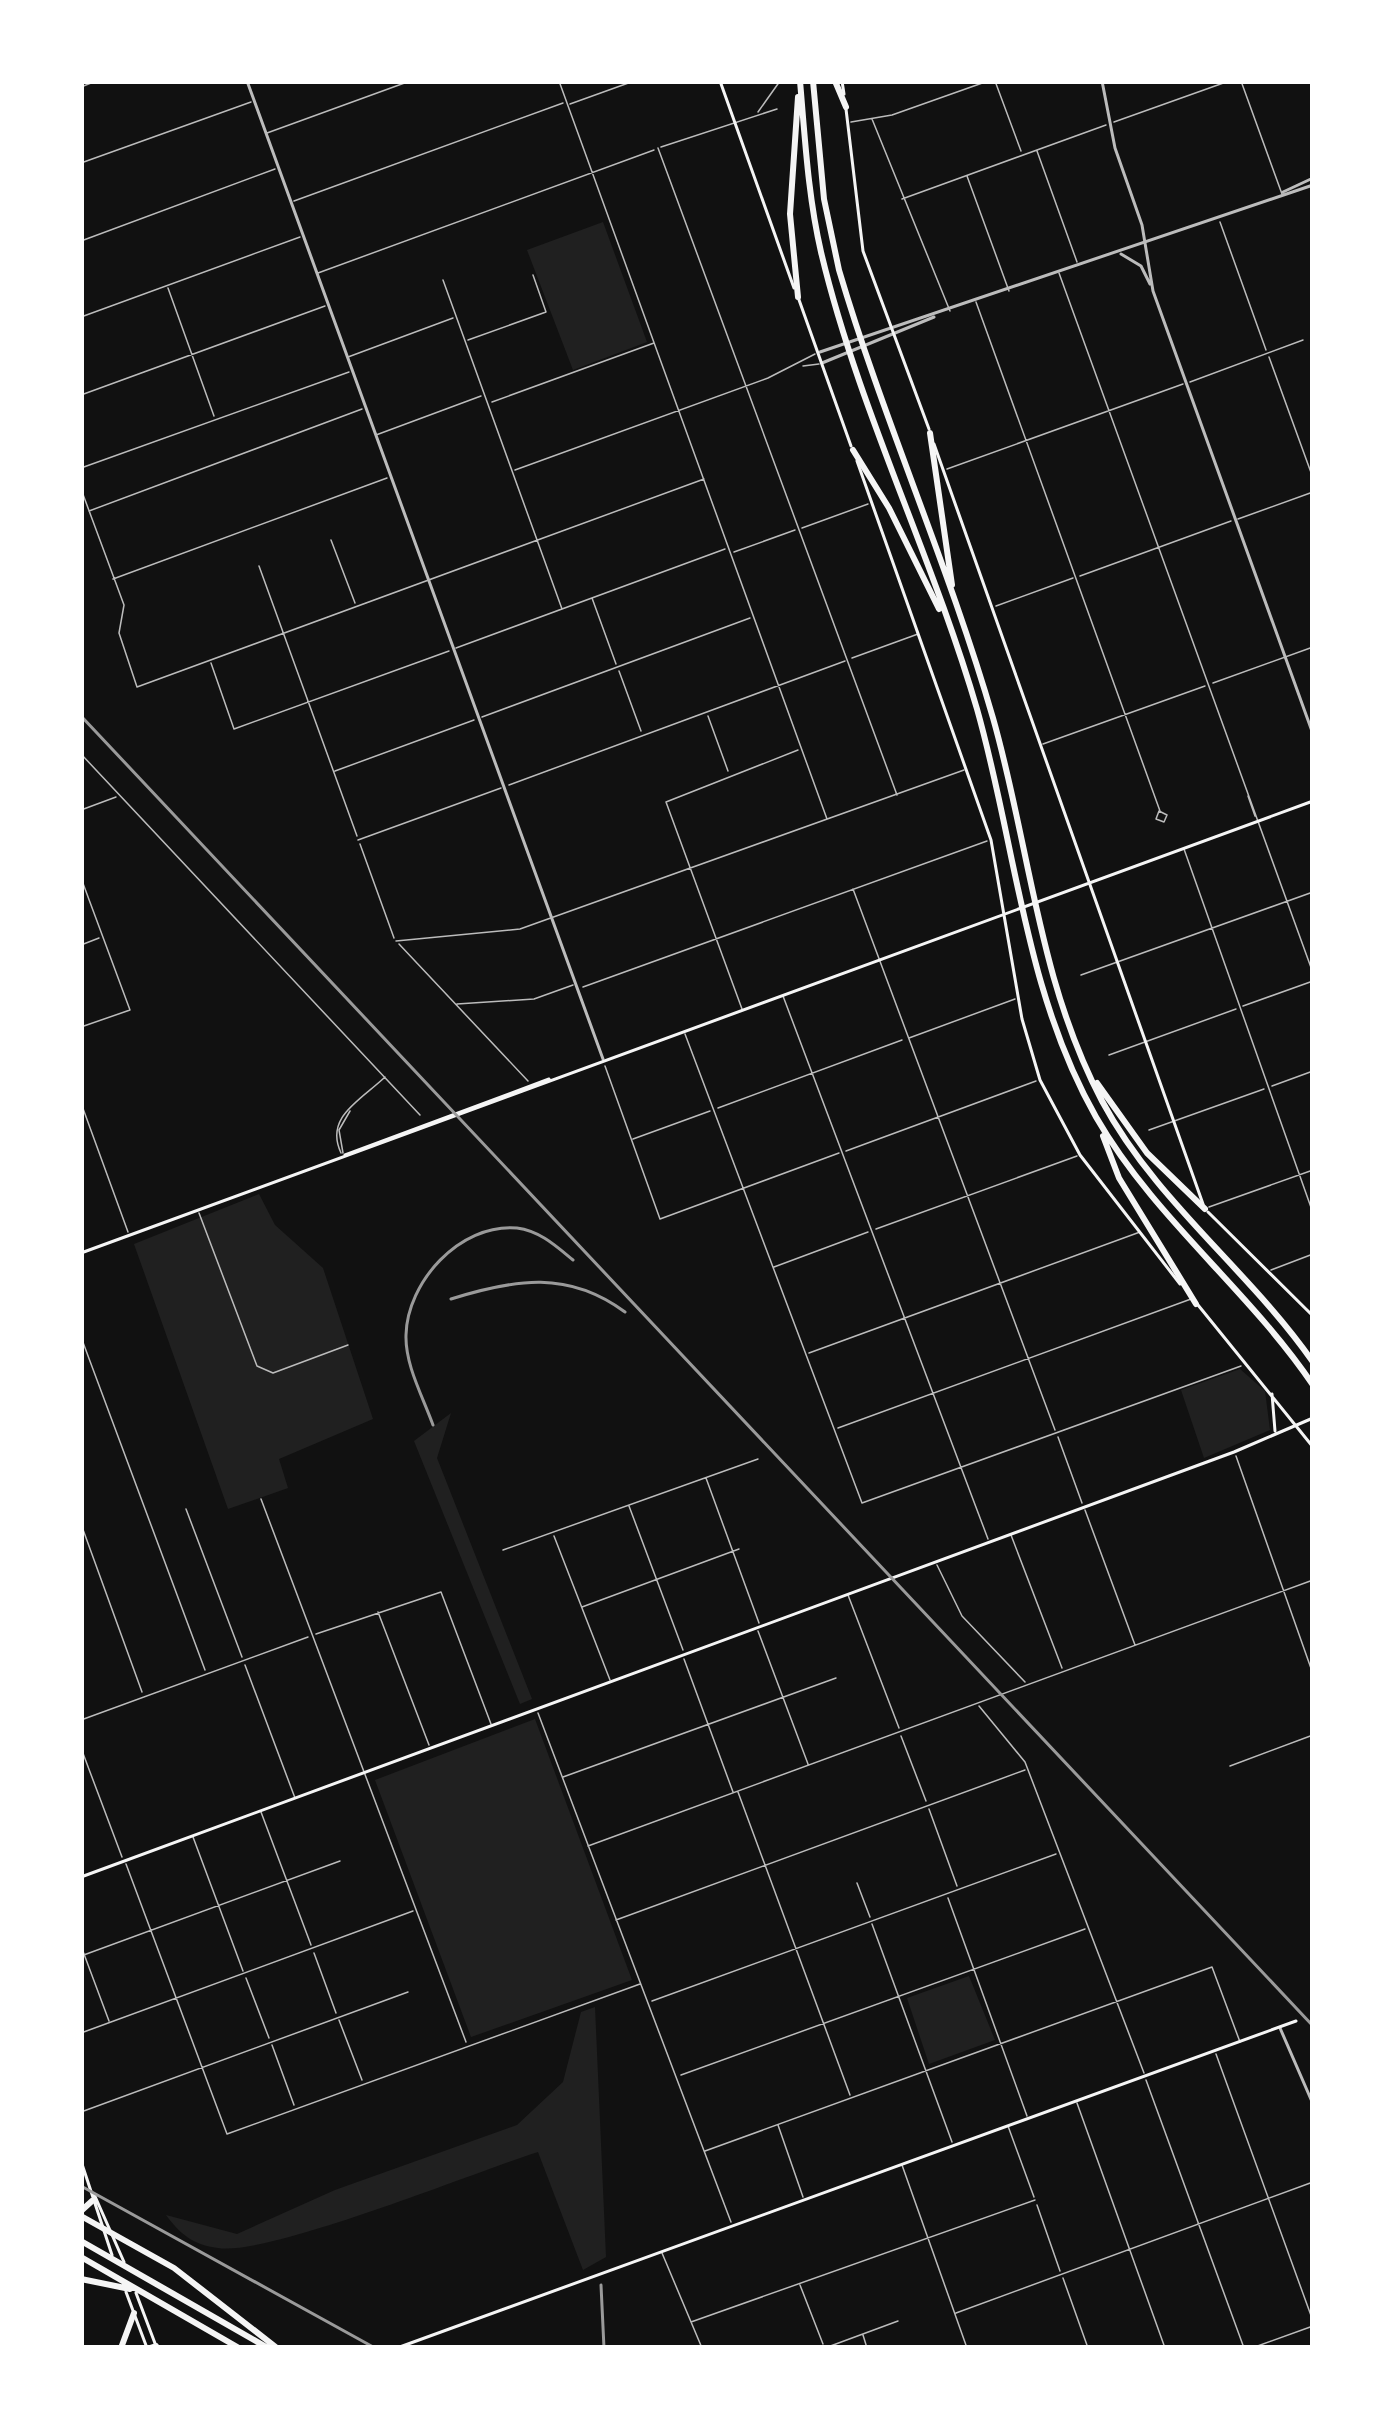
<svg xmlns="http://www.w3.org/2000/svg" width="1394" height="2429" font-family="'Archivo Narrow',sans-serif">
<rect width="100%" height="100%" fill="#111"/>
<path fill="#202020" d="M603,222L647,342L573,370L527,250Z
M259,1194L275,1225L323,1268L373,1419L279,1459L288,1488L228,1509L134,1244Z
M1240,1369L1265,1391L1270,1430L1204,1458L1181,1390Z
M451,1413L437,1458L532,1699L520,1704L414,1441Z
M535,1719L632,1980L471,2037L375,1780Z
M969,1976L995,2040L929,2064L907,1998Z
M595,2007L606,2257L583,2270L538,2152C475,2172 270,2256 218,2248C193,2245 180,2234 166,2215L237,2234L335,2190L517,2125L563,2082L581,2012Z"/>
<g fill="none" stroke-linecap="round" stroke-linejoin="round">
<path stroke="#bcbcbc" stroke-width="1.5" d="M559,81L827,819
M995,81L1021,151
M1241,81L1282,194
M81,87L96,81
M570,104L634,81
M758,112L780,81
M872,119L950,311
M851,122L892,115L988,81
M1114,122L1229,81
M267,133L410,81
M661,147L777,109
M658,148L897,795
M1037,151L1077,262
M81,163L251,102
M967,176L1009,291
M902,199L1106,125
M294,201L563,103
M1220,222L1266,350
M81,241L275,169
M318,273L654,150
M1059,273L1313,973
M443,280L562,609
M168,288L214,416
M976,302L1160,811
M81,317L300,237
M468,340L546,312L533,275
M348,357L453,318
M1269,357L1313,478
M803,366L819,364
M1190,382L1303,340
M81,395L325,306
M492,402L654,343
M376,435L481,396
M81,468L349,372
M947,469L1183,384
M515,470L768,378L815,354
M81,489L124,605L119,633L137,687L704,479
M89,511L362,409
M1238,519L1313,492
M802,528L868,504
M331,540L355,603
M734,552L795,530
M259,566L357,836
M1080,576L1231,521
M113,579L387,478
M592,598L616,664
M996,606L1073,578
M456,648L725,549
M852,658L918,634
M211,663L234,729L449,651
M619,671L641,731
M1213,683L1313,647
M708,716L728,771
M482,717L750,618
M1043,744L1205,686
M81,754L420,1115
M335,771L474,720
M509,785L845,661
M1248,796L1255,816
M81,810L116,797
M1159,811L1167,815L1164,822L1156,819Z
M358,840L501,788
M360,844L394,938
M1184,849L1313,1213
M81,878L130,1010L81,1027
M853,889L1055,1430
M396,941L520,929L964,770
M399,944L528,1081
M81,945L99,938
M1081,975L1313,892
M583,987L987,841
M783,996L988,1539
M457,1004L534,999L573,985
M1243,1006L1313,981
M742,1009L666,802L798,750
M685,1034L862,1503L1241,1366
M909,1038L1015,999
M1109,1055L1236,1009
M605,1066L660,1219L839,1153
M1272,1086L1313,1071
M81,1103L128,1232
M718,1108L902,1040
M1149,1130L1264,1089
M633,1139L710,1111
M846,1151L1036,1081
M341,1153C324,1117 361,1100 385,1077
M343,1153L339,1130L350,1111
M1209,1207L1313,1170
M199,1213L257,1366L273,1373L348,1345
M876,1229L1077,1156
M774,1267L868,1232
M1271,1270L1313,1254
M81,1337L205,1670
M809,1353L1140,1232
M838,1428L1191,1299
M1058,1437L1082,1503
M1236,1456L1313,1674
M706,1478L759,1623
M261,1499L466,2042
M629,1506L683,1650
M186,1509L242,1657
M1085,1510L1135,1645
M81,1524L142,1692
M1011,1535L1062,1668
M554,1536L610,1680
M503,1550L758,1459
M937,1565L962,1616L1025,1682
M848,1595L899,1728
M582,1607L739,1549
M378,1612L429,1745
M758,1631L808,1764
M316,1634L441,1592L491,1724
M684,1659L733,1792
M245,1665L295,1798
M979,1706L1025,1762L1144,2073
M538,1713L731,2222
M81,1720L308,1637
M901,1736L926,1801
M81,1748L122,1857
M1230,1766L1313,1735
M563,1777L836,1678
M738,1792L850,2095
M929,1809L957,1886
M261,1812L311,1945
M193,1837L243,1971
M588,1846L1313,1580
M126,1864L227,2134L640,1984
M857,1883L870,1917
M948,1898L1027,2116
M616,1920L1025,1770
M872,1924L952,2142
M81,1946L109,2021
M314,1953L336,2013
M81,1956L340,1861
M246,1978L269,2038
M652,2001L1056,1854
M339,2020L362,2080
M81,2033L413,1911
M272,2045L294,2105
M1216,2054L1313,2321
M681,2075L1085,1929
M1146,2080L1244,2348
M1077,2103L1165,2348
M81,2112L408,1992
M778,2125L803,2197
M1008,2126L1034,2197
M705,2151L1212,1967L1240,2042
M902,2165L967,2348
M1037,2205L1060,2271
M662,2253L702,2348
M1063,2278L1088,2348
M800,2285L823,2344
M956,2313L1313,2182
M691,2322L1035,2200
M863,2335L867,2348
M825,2348L898,2321
M1252,2348L1313,2326"/>
<path stroke="#bcbcbc" stroke-width="3" d="M247,81L603,1059
M1102,81L1115,148L1142,225L1153,291L1313,734
M1283,192L1313,178
M1121,254L1141,266L1150,284
M820,352L1313,185
M822,363L934,317
M1280,2028L1313,2104"/>
<path stroke="#f5f5f5" stroke-width="3" d="M720,81L794,288
M842,81L844,94
M846,109L863,251L929,429
M798,297L851,446
M934,444L1203,1204
M857,461L991,840L1022,1019L1040,1080L1080,1155L1180,1284
M345,1155L549,1079
M1208,1212L1313,1316
M81,1253L1313,801
M1198,1305L1313,1447
M1272,1394L1275,1431
M81,1877L1234,1452L1313,1418
M81,2161L112,2255
M94,2194L124,2262
M126,2292L147,2348
M136,2293L156,2346
M397,2348L1296,2021"/>
<path stroke="#f5f5f5" stroke-width="6" d="M800,81C805,138 808,196 821,252C858,408 932,555 977,709C1016,846 1024,990 1096,1117C1154,1218 1248,1289 1313,1385
M813,81L824,199L839,270C884,422 949,566 993,718C1030,848 1038,980 1102,1101C1156,1202 1249,1270 1313,1362
M835,81L846,107
M798,97L790,214L798,297
M930,433L952,585
M853,450L889,508L939,609
M1097,1083L1147,1153L1205,1209
M1103,1136L1119,1178L1196,1304
M81,2211L92,2201
M81,2216L174,2268L277,2348
M81,2241L268,2348
M81,2257L239,2348
M81,2279L130,2289
M121,2348L134,2313
M150,2348L156,2346"/>
<path stroke="#9a9a9a" stroke-width="3" d="M81,716L1313,2026
M451,1299C515,1279 568,1270 625,1312
M433,1425C423,1397 405,1365 406,1335C407,1283 459,1223 517,1228C540,1231 556,1246 573,1260
M81,2186L375,2348
M601,2285L604,2348"/>
</g>
<rect width="1394" height="2429" fill="none" stroke="#ffffff" stroke-width="168"/>
</svg>
